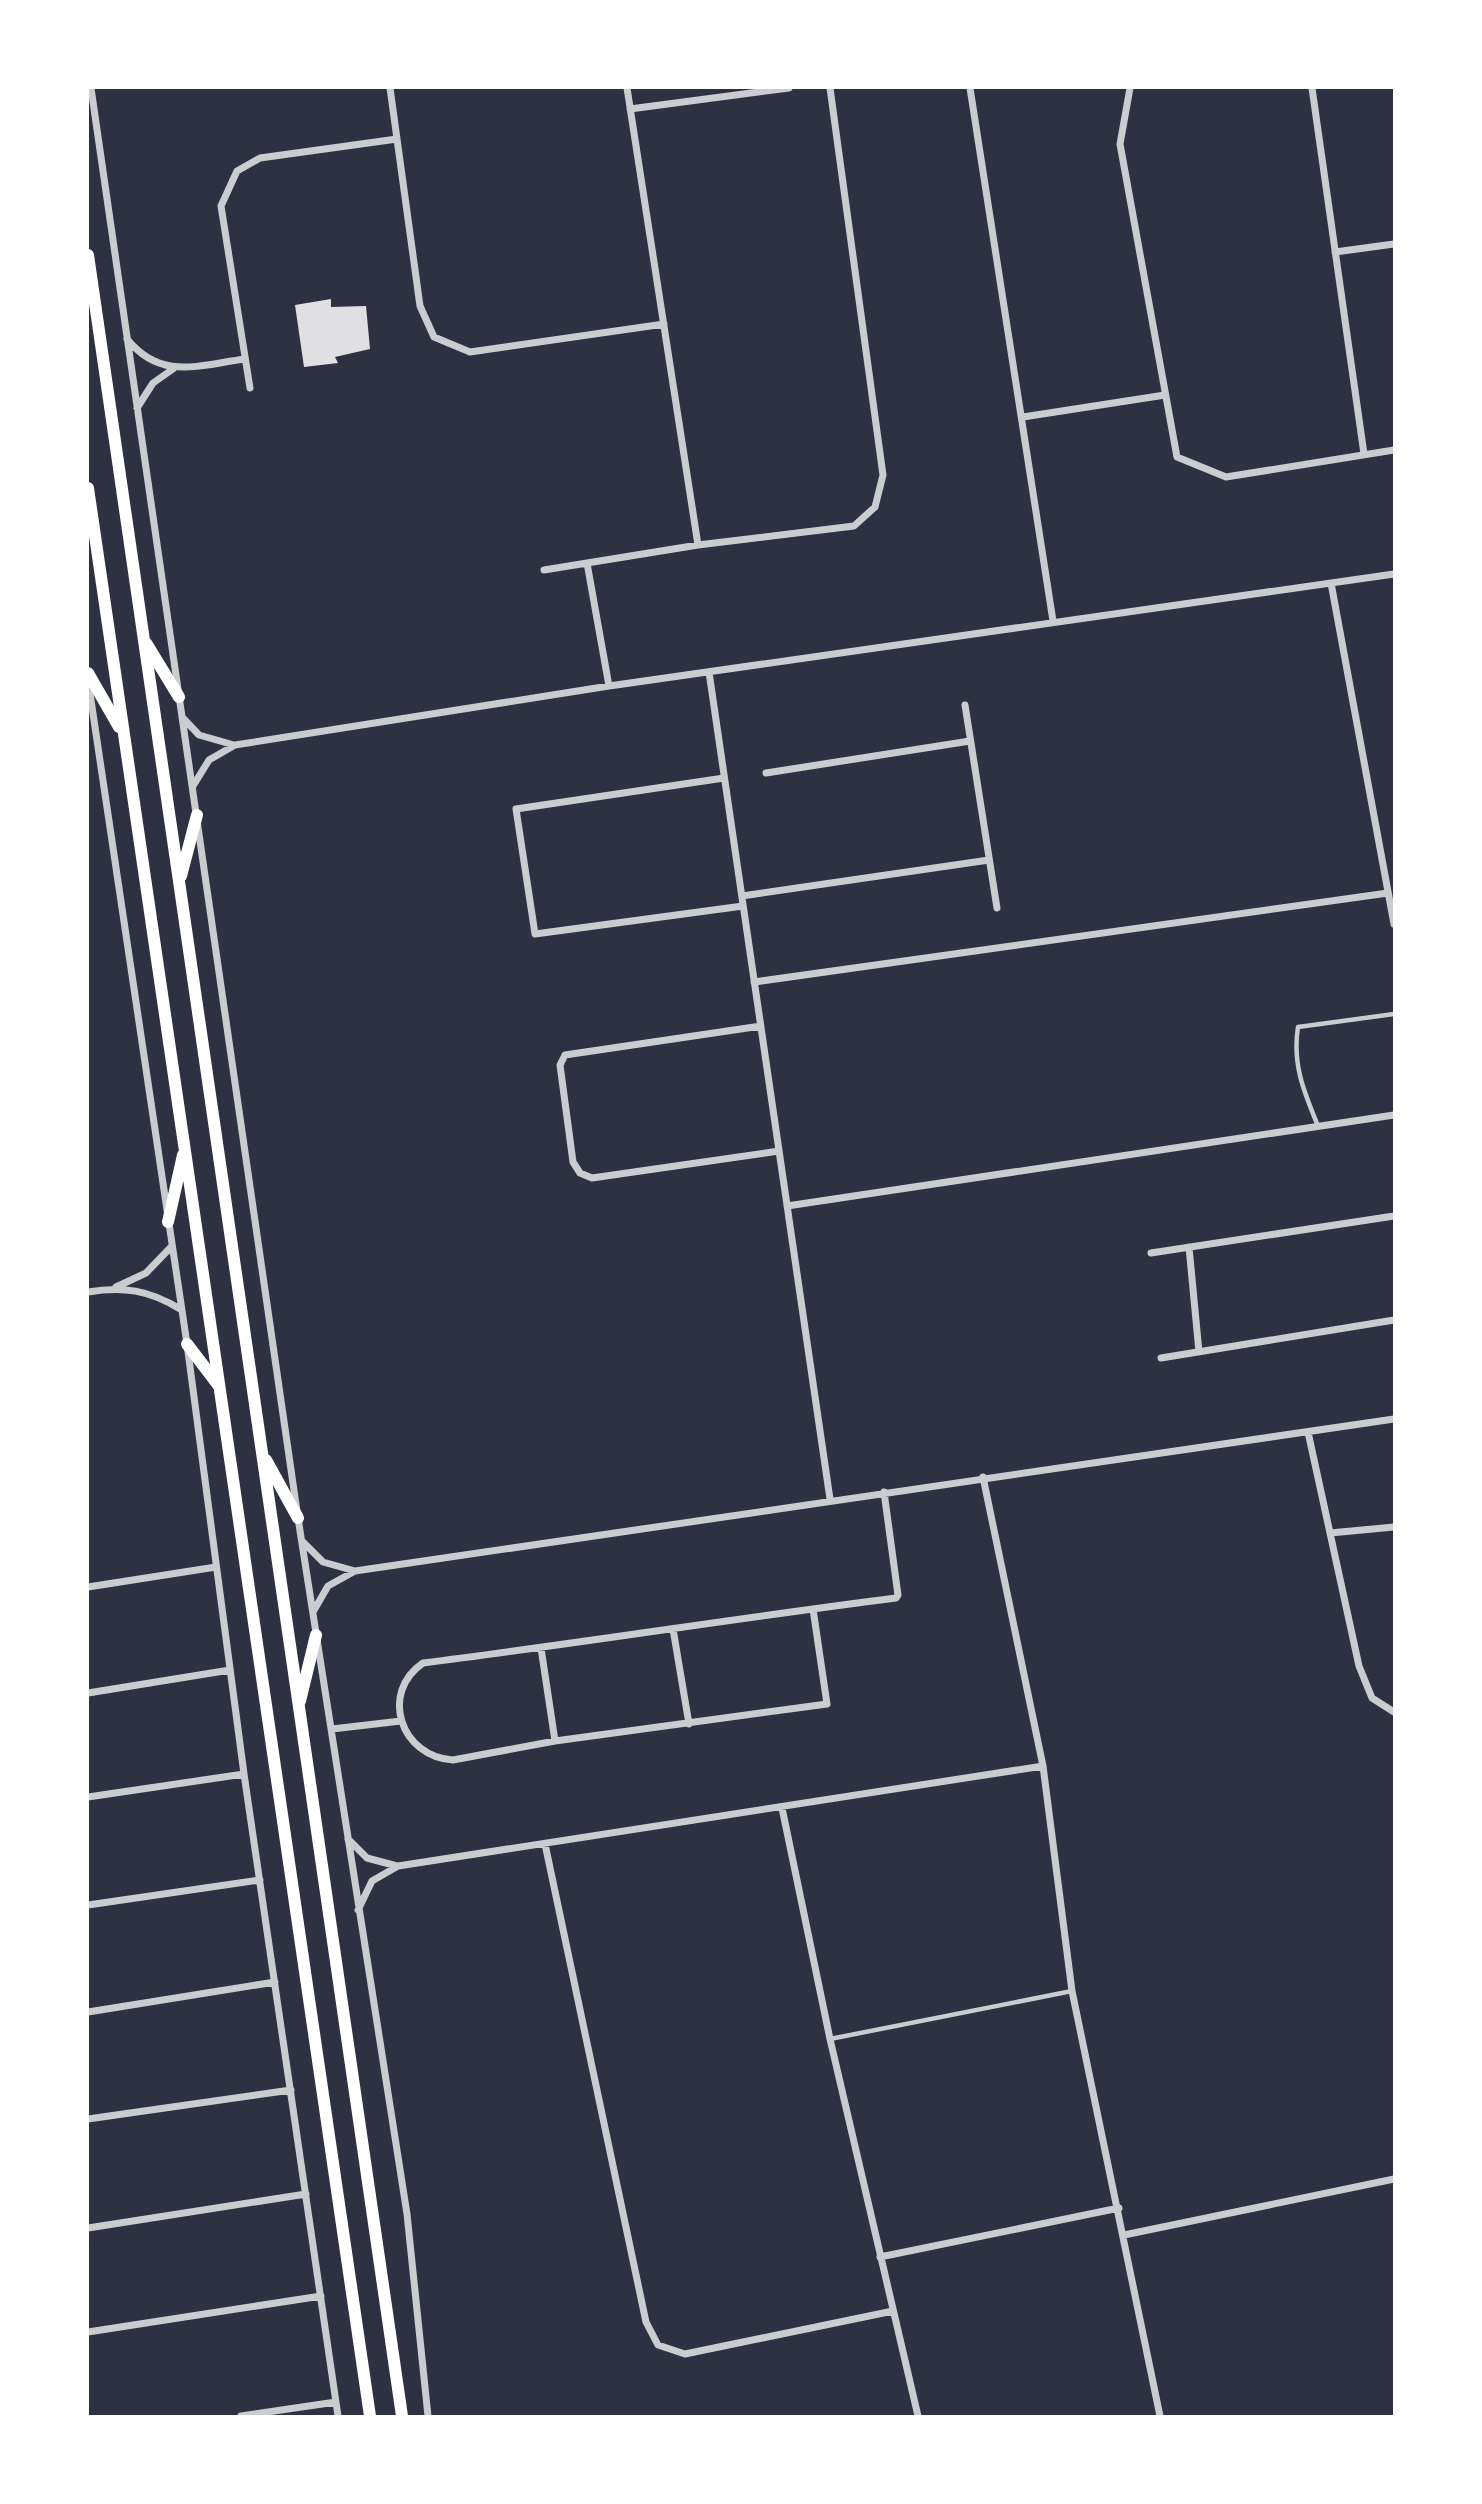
<svg xmlns="http://www.w3.org/2000/svg" width="1482" height="2504" font-family="'Archivo Narrow',sans-serif">
<rect width="100%" height="100%" fill="#2d3142"/>
<path fill="#e0e0e3" d="M331,299V307L366,306L370,349L335,357L338,363L304,367L295,305Z"/>
<g fill="none" stroke-linecap="round" stroke-linejoin="round">
<path stroke="#caccd0" stroke-width="4.5" d="M1318,1126C1304,1092 1292,1064 1298,1027L1394,1014
M830,2039L1072,1991"/>
<path stroke="#caccd0" stroke-width="7" d="M91,88L298,1518L407,2214L428,2416
M390,88L420,306L434,337L470,352L664,324
M627,88L698,545
M970,88L1053,621
M1130,88L1120,144L1177,457L1226,477L1394,450
M1312,88L1364,454
M630,109L789,88
M1335,252L1394,244
M127,339C161,381 199,365 245,359
M250,388L221,206L237,171L260,158L397,139
M137,408L153,383L173,369
M1023,417L1165,395
M587,563L609,686
M544,570L698,545L854,526L875,507L883,475L830,88
M1331,583L1394,924
M709,672L830,1499
M88,680L187,1344L244,1774L338,2416
M965,705L997,908
M182,717L199,735L234,745
M766,773L970,741
M724,778L516,809L535,934L743,906
M193,786L209,760L235,745L609,686L1394,574
M742,896L989,860
M754,982L1388,893
M761,1026L565,1055L560,1065L573,1162L580,1173L592,1178L779,1151
M787,1206L1394,1115
M1189,1247L1199,1352
M1151,1253L1394,1216
M116,1287L146,1273L171,1247
M88,1292C123,1286 149,1290 180,1309
M1161,1358L1394,1320
M1308,1432L1359,1666L1372,1698L1394,1712
M983,1477L1043,1766L1072,1991L1160,2416
M1330,1533L1394,1527
M303,1542L323,1562L355,1571
M88,1587L216,1567
M813,1609L827,1704L555,1741L453,1760C401,1757 379,1693 423,1663C581,1643 738,1618 896,1598L898,1595L884,1492
M313,1612L328,1586L355,1571L1394,1419
M673,1629L689,1724
M541,1648L555,1741
M88,1693L230,1670
M332,1729L401,1721
M88,1797L244,1774
M782,1808L830,2039L918,2416
M348,1839L367,1858L397,1866
M545,1844L646,2322L658,2345L685,2354L893,2311
M88,1905L260,1880
M358,1910L372,1881L398,1866L1043,1766
M88,2012L275,1982
M88,2119L291,2090
M88,2228L306,2194
M1124,2235L1394,2179
M880,2257L1119,2208
M88,2332L321,2296
M241,2416L336,2402"/>
<path stroke="#fff" stroke-width="12" d="M88,255L402,2416
M88,488L370,2416
M146,643L179,697
M88,673L119,727
M181,876L197,815
M168,1222L183,1155
M187,1344L219,1386
M266,1460L298,1518
M300,1701L316,1635"/>
</g>
<rect width="1482" height="2504" fill="none" stroke="#ffffff" stroke-width="178"/>
</svg>
